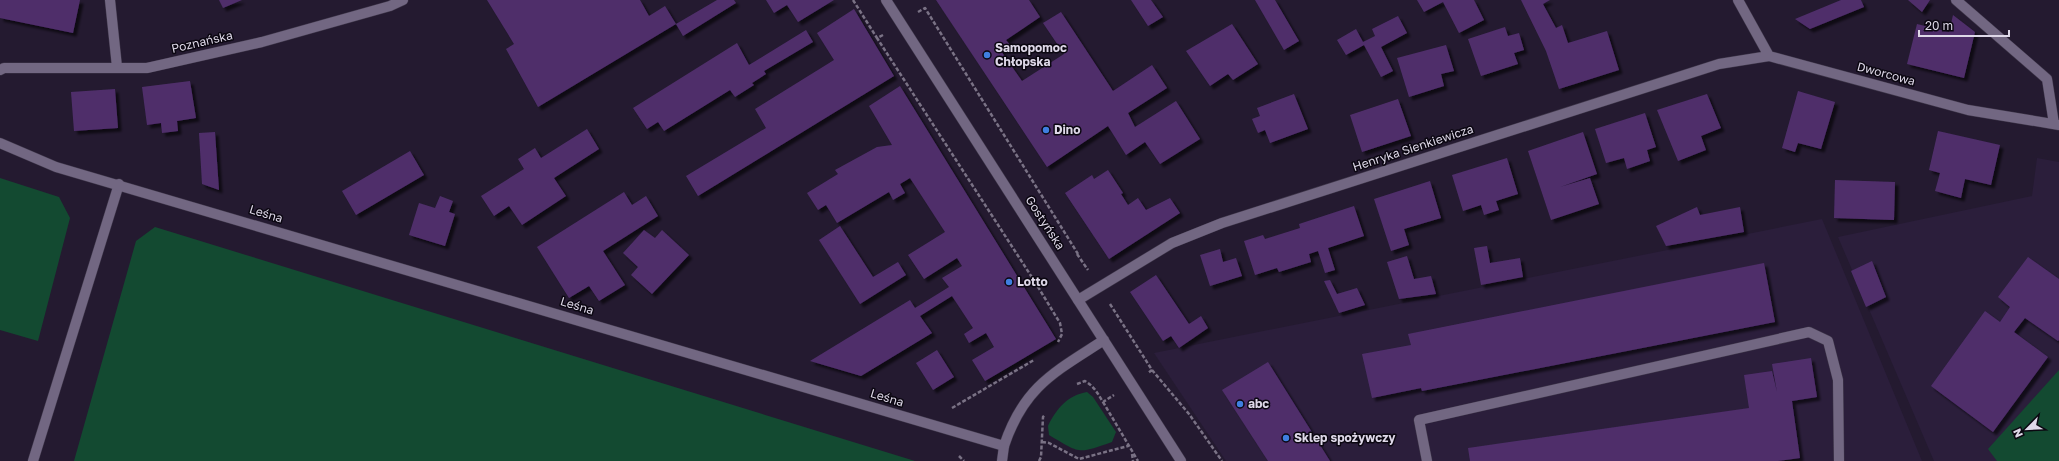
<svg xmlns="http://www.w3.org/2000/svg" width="2059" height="461" font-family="'Golos Text',sans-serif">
<defs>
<filter id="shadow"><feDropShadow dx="3.5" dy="3.5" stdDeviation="1" flood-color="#0009"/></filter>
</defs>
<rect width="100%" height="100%" fill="#241a30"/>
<path fill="#2b1e3b" d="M2037,158L2059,162V461H1934L1838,237L2032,196Z
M1822,219L1922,461H1226L1154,353Z"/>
<path fill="#134a31" d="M0,178L59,197L70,218L38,341L0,330Z
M155,227L915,461H74L136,241Z
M2059,370V461H1997L1988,449Z
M1087,392L1093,397L1116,432L1112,442C1077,454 1081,454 1049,435L1048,426C1056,409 1068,395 1087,392Z"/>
<path fill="#4f2e6b" filter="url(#shadow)" d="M0,0H80L73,33L0,18Z
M219,0H242L223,8Z
M487,0H640L649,16L665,6L676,24L538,107L506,49L514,44Z
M717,0H734L736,3L683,36L676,24Z
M766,0H834L798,22L787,5L774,13Z
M936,0H1029L1040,17L1006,40L1010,45L1001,51L1022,81L1064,54L1043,23L1061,12L1113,91L1152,65L1167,88L1128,113L1135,127L1176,101L1200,139L1160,164L1145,142L1126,155L1108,126L1047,167Z
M1131,0H1151L1163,17L1148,26Z
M1255,0H1275L1299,41L1284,50Z
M1417,0H1474L1484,20L1459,33L1443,2L1424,12Z
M1521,0H1550L1543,4L1556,28L1562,25L1568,43L1607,31L1619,70L1559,89L1546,51Z
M1841,0H1861L1864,7L1810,29L1795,19Z
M1908,0H1930L1922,12Z
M854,9L894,76L698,196L686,176L766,128L755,109L834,60L817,33Z
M1953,15L1975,32L1964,78L1907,64L1917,24L1949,32Z
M1398,16L1407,33L1381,47L1393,71L1381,77L1364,45L1346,55L1337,40L1356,29L1363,42L1375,36L1372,29Z
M1232,24L1258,64L1233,80L1228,74L1210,86L1186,51Z
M1505,27L1508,36L1519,33L1524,50L1514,53L1518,64L1481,76L1468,39Z
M806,30L813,42L764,71L766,74L752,83L754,85L735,97L730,90L664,131L658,122L647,129L633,108L737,43L749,65Z
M1446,45L1454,71L1441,74L1444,86L1409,97L1397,58Z
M190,81L196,118L177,121L178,131L162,133L161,123L147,125L142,87Z
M900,86L1056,339L985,381L972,360L994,347L986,333L969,343L964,334L973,328L952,296L920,316L932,333L861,376L810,361L910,300L915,308L949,287L942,278L962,266L957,258L924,279L908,255L945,232L910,178L900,184L905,193L893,200L889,192L837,223L826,205L818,210L807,193L838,174L835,170L877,147L892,145L869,106Z
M115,89L118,128L74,131L71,92Z
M1798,91L1835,102L1821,149L1798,143L1795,152L1782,148Z
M1294,94L1308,129L1270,143L1265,130L1258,133L1252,119L1260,116L1257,108Z
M1707,94L1721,128L1701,136L1706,150L1678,161L1657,110Z
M1398,99L1411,136L1362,152L1350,115Z
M1645,113L1656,147L1647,150L1650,161L1627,169L1624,158L1606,163L1595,129Z
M587,129L599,149L554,178L566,196L522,225L509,206L494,216L481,196L524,169L518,159L535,148L541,158Z
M1938,131L2000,145L1991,185L1965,179L1961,198L1935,191L1940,173L1929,170Z
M215,132L219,190L202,184L199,133Z
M1583,132L1597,174L1560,187L1590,178L1599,204L1551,220L1528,151Z
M410,151L424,175L356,215L342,191Z
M1507,158L1518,194L1496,201L1499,210L1484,215L1481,205L1463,211L1452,175Z
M1108,170L1123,193L1121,194L1128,205L1138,198L1146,210L1170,198L1180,213L1109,259L1065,193L1092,175L1094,179Z
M1835,180L1895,182L1894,220L1834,218Z
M1430,181L1441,218L1404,229L1409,245L1391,251L1374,199Z
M624,192L632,205L646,196L658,216L603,251L625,285L599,301L589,286L569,298L537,247Z
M440,196L453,201L449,212L455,214L445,246L409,235L419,203L435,208Z
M1354,206L1364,236L1328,248L1335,270L1325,273L1318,251L1309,254L1311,262L1279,272L1277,268L1255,275L1244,241L1263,235L1265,239L1300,228L1299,224Z
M1697,207L1700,215L1740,207L1744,232L1666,246L1656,226Z
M840,226L873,277L898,262L906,275L860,304L819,240Z
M644,230L655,238L662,230L689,255L652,294L631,275L638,267L623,253Z
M1487,246L1490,263L1520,258L1523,277L1481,285L1474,248Z
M1220,249L1223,262L1236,258L1242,276L1210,286L1200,255Z
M1407,256L1414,279L1431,276L1436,294L1399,299L1387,262Z
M2028,257L2059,279V340L2058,341L2025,318L2014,332L2048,357L1993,432L1931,386L1985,311L2000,322L2010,307L1998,297Z
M1872,261L1886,297L1866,307L1851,271Z
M1764,263L1775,322L1422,391L1421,388L1372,398L1362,354L1411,345L1408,334Z
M1156,275L1189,324L1201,316L1208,328L1179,348L1171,336L1163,341L1130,292Z
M1330,280L1337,294L1357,288L1365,305L1339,313L1324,281Z
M937,350L954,377L933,390L916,363Z
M1811,358L1817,397L1792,401L1800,458L1778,461H1470L1468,448L1749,408L1744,375L1772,371L1777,392L1772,364Z
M1268,362L1330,461H1268L1222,390Z"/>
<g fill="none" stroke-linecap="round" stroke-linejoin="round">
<g stroke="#3f374a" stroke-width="11">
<path id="lane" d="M33,461L119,184
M1427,461L1419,420L1809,332L1828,341L1838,380L1839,461"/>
</g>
<g stroke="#3f374a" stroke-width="11">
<path id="street" d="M110,0L117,67
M1738,0L1769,56
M1956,0L2047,79L2054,124
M0,70L4,68H147L262,42L390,6L403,0
M1078,300L1172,243L1222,223L1719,64L1769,56L1968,110L2059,125
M1002,461L1004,446"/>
</g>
<g stroke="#3f374a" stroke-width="11">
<path id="secondary" d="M886,0L1181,461
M0,143L56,167L1004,446C1024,386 1055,372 1104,340"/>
</g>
<path stroke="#7a7285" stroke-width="2.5" stroke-dasharray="4 2" stroke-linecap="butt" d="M853,0L877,38
M918,12L925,8L1078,254
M883,35L877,38L1035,282
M1077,254L1088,270
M1041,279L1035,282L1060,323L1062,334L1058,342
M1110,304L1152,370L1148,373
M1152,370L1189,414L1222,461
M1077,384L1085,381C1094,386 1098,394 1103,402L1114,395
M1103,402L1138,461
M952,408L1034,360
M1042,442L1049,443L1079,459L1128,446
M1132,454L1133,461
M959,456L964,461
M1039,461L1041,457L1043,417L1045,415"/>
<use href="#lane" stroke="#726782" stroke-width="10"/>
<use href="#street" stroke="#726782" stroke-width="10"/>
<use href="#secondary" stroke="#726782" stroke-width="10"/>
</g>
<g fill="#3f7fe0" stroke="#0b0711" stroke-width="1.5">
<circle cx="987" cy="55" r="4"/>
<circle cx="1046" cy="130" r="4"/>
<circle cx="1009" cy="282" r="4"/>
<circle cx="1240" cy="404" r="4"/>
<circle cx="1286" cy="438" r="4"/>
</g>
<g text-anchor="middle" stroke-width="3" stroke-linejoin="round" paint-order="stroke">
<g font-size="12" fill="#ded8e8" stroke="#0b0711">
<text transform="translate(202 42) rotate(-13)" y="4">Poznańska</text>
<text transform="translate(1886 74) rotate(15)" y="4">Dworcowa</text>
<text transform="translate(1413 148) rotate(-18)" y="4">Henryka Sienkiewicza</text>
<text transform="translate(266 214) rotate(17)" y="4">Leśna</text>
<text transform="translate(1045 223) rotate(57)" y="4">Gostyńska</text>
<text transform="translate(577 306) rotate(17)" y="4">Leśna</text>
<text transform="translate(887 398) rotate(17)" y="4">Leśna</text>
</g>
<g font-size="12" font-weight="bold" fill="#ded8e8" stroke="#0b0711" text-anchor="start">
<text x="995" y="52">Samopomoc<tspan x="995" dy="14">Chłopska</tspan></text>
<text x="1054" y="134">Dino</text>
<text x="1017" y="286">Lotto</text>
<text x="1248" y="408">abc</text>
<text x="1294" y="442">Sklep spożywczy</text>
</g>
</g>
<g transform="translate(2027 429) rotate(246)" stroke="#0b0711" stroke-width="3" paint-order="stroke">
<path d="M0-3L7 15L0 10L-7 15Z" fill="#ded8e8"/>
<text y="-6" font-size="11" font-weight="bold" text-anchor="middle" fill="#ded8e8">N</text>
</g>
<path d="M1919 30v6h90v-6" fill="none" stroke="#ded8e8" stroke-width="2"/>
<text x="1925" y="30" font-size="12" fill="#ded8e8" stroke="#0b0711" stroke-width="3" paint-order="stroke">20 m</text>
</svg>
